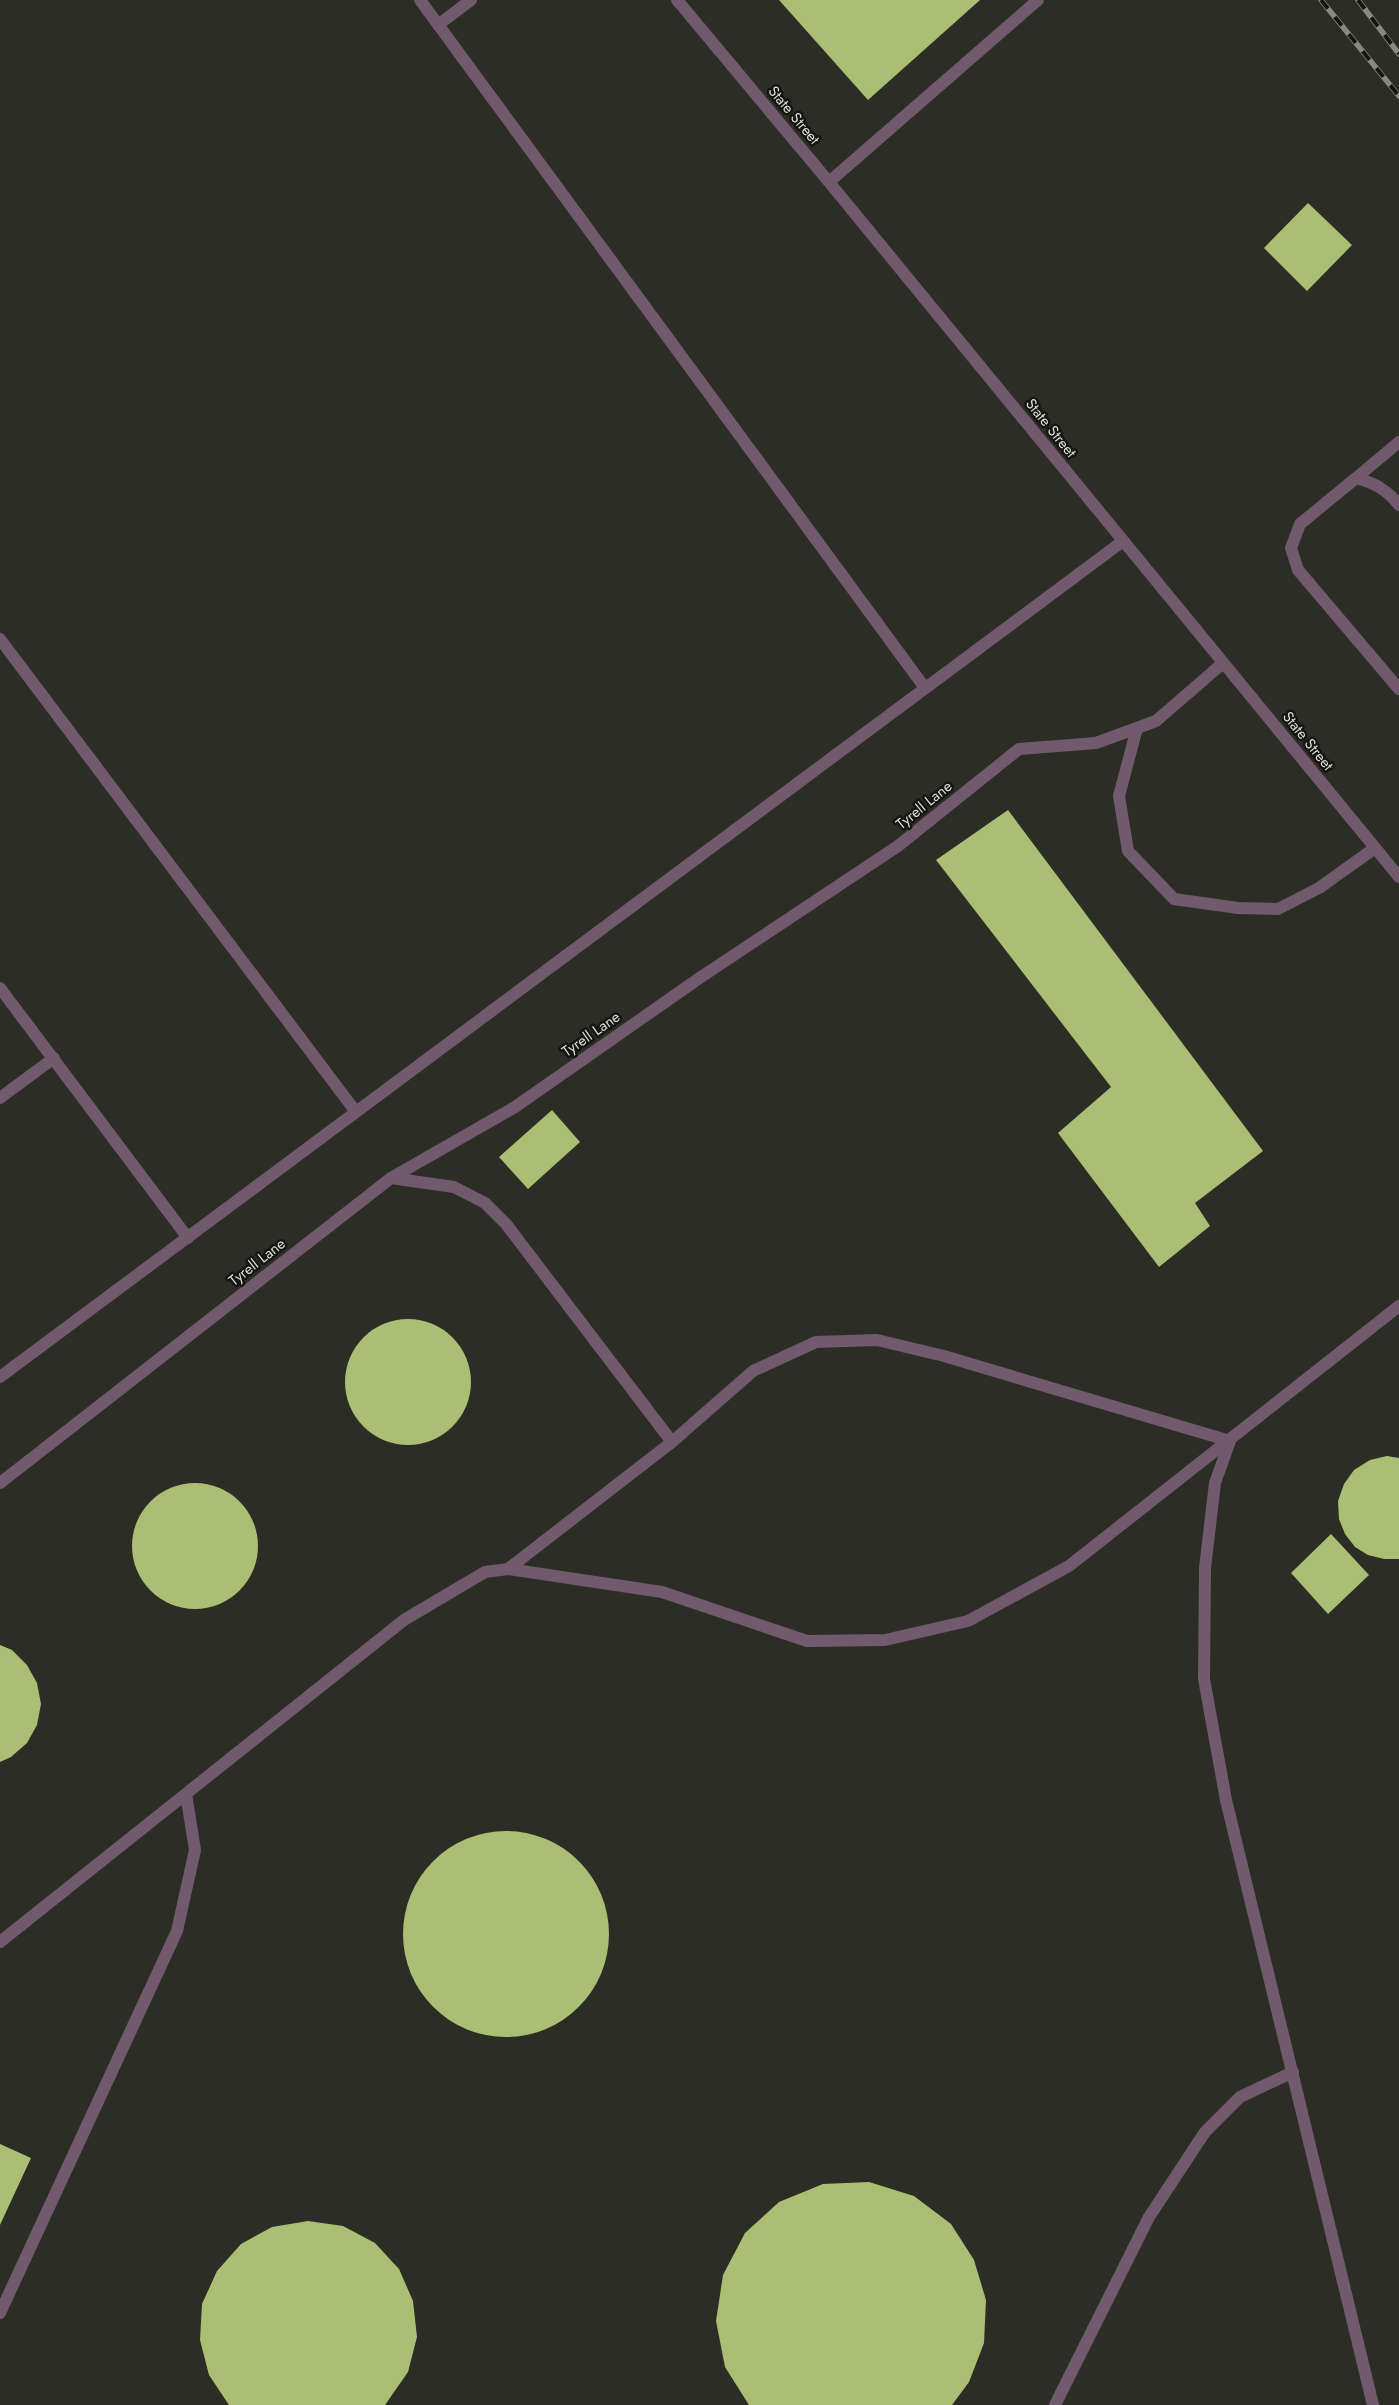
<svg xmlns="http://www.w3.org/2000/svg" width="1399" height="2405" font-family="Jost,sans-serif">
<rect width="100%" height="100%" fill="#2c2e26"/>
<path fill="#aabe74" d="M779,0H980L868,100Z
M1308,203L1352,245L1307,291L1264,248Z
M1008,810L1263,1151L1195,1203L1210,1226L1159,1267L1058,1133L1111,1087L936,860Z
M552,1110L580,1142L528,1189L499,1157Z
M345 1382a63 63 0 1 1 126 0a63 63 0 1 1-126 0Z
M1387,1456L1399,1458V1559H1384L1368,1555L1355,1547L1345,1534L1339,1519L1338,1501L1344,1484L1354,1470L1370,1460Z
M132 1546a63 63 0 1 1 126 0a63 63 0 1 1-126 0Z
M1331,1534L1369,1575L1328,1614L1291,1573Z
M0,1645L12,1650L27,1665L37,1683L41,1704L37,1725L27,1743L11,1757L0,1762Z
M403 1934a103 103 0 1 1 206 0a103 103 0 1 1-206 0Z
M0,2144L31,2158L0,2225Z
M869,2182L914,2196L951,2224L974,2260L986,2300L984,2343L969,2382L952,2405H749L725,2367L716,2321L723,2275L745,2233L779,2202L823,2184Z
M308,2221L343,2226L375,2243L399,2269L413,2301L417,2337L408,2372L385,2405H229L209,2375L200,2340L202,2304L217,2271L241,2244L272,2227Z"/>
<g fill="none" stroke-linecap="round" stroke-linejoin="round">
<path stroke="#71596e" stroke-width="12" d="M420,0L925,688
M677,0L829,182L1399,877
M438,25L471,0
M829,182L1038,0
M1356,478L1399,442
M1399,505C1387,490 1375,483 1356,478L1300,524L1291,548L1298,570L1399,689
M0,639L356,1112
M1137,728L1119,796L1128,851L1174,899L1238,908L1278,909L1319,888L1375,848
M0,988L188,1238
M0,1098L54,1058
M391,1178L454,1187L485,1203L506,1224L672,1442
M0,1377L1123,541
M0,1483L391,1178L515,1107L701,977L898,846L1019,749L1096,743L1156,721L1223,663
M508,1569L672,1442L753,1371L816,1342L877,1340L944,1356L1230,1441L1215,1483L1205,1568L1204,1679L1226,1800L1373,2405
M0,1942L404,1620L485,1572L508,1569L662,1592L807,1641L885,1640L968,1621L1069,1566L1399,1306
M0,2313L177,1931L195,1850L186,1794
M1055,2405L1149,2217L1205,2132L1240,2097L1293,2072"/>
<g stroke="#878982" stroke-width="5.5">
<path id="rail" d="M1321,0L1399,96
M1358,0L1399,54"/>
</g>
<use href="#rail" stroke="#151612" stroke-width="4" stroke-dasharray="11" stroke-linecap="butt"/>
</g>
<g text-anchor="middle" stroke-width="5" stroke-linejoin="round" paint-order="stroke">
<g font-size="15" fill="#dcded8" stroke="#151612">
<text transform="translate(794 115) rotate(50)" y="5">State Street</text>
<text transform="translate(1051 428) rotate(51)" y="5">State Street</text>
<text transform="translate(1308 741) rotate(51)" y="5">State Street</text>
<text transform="translate(924 805) rotate(-39)" y="5">Tyrell Lane</text>
<text transform="translate(591 1034) rotate(-35)" y="5">Tyrell Lane</text>
<text transform="translate(257 1262) rotate(-38)" y="5">Tyrell Lane</text>
</g>
</g>
</svg>
